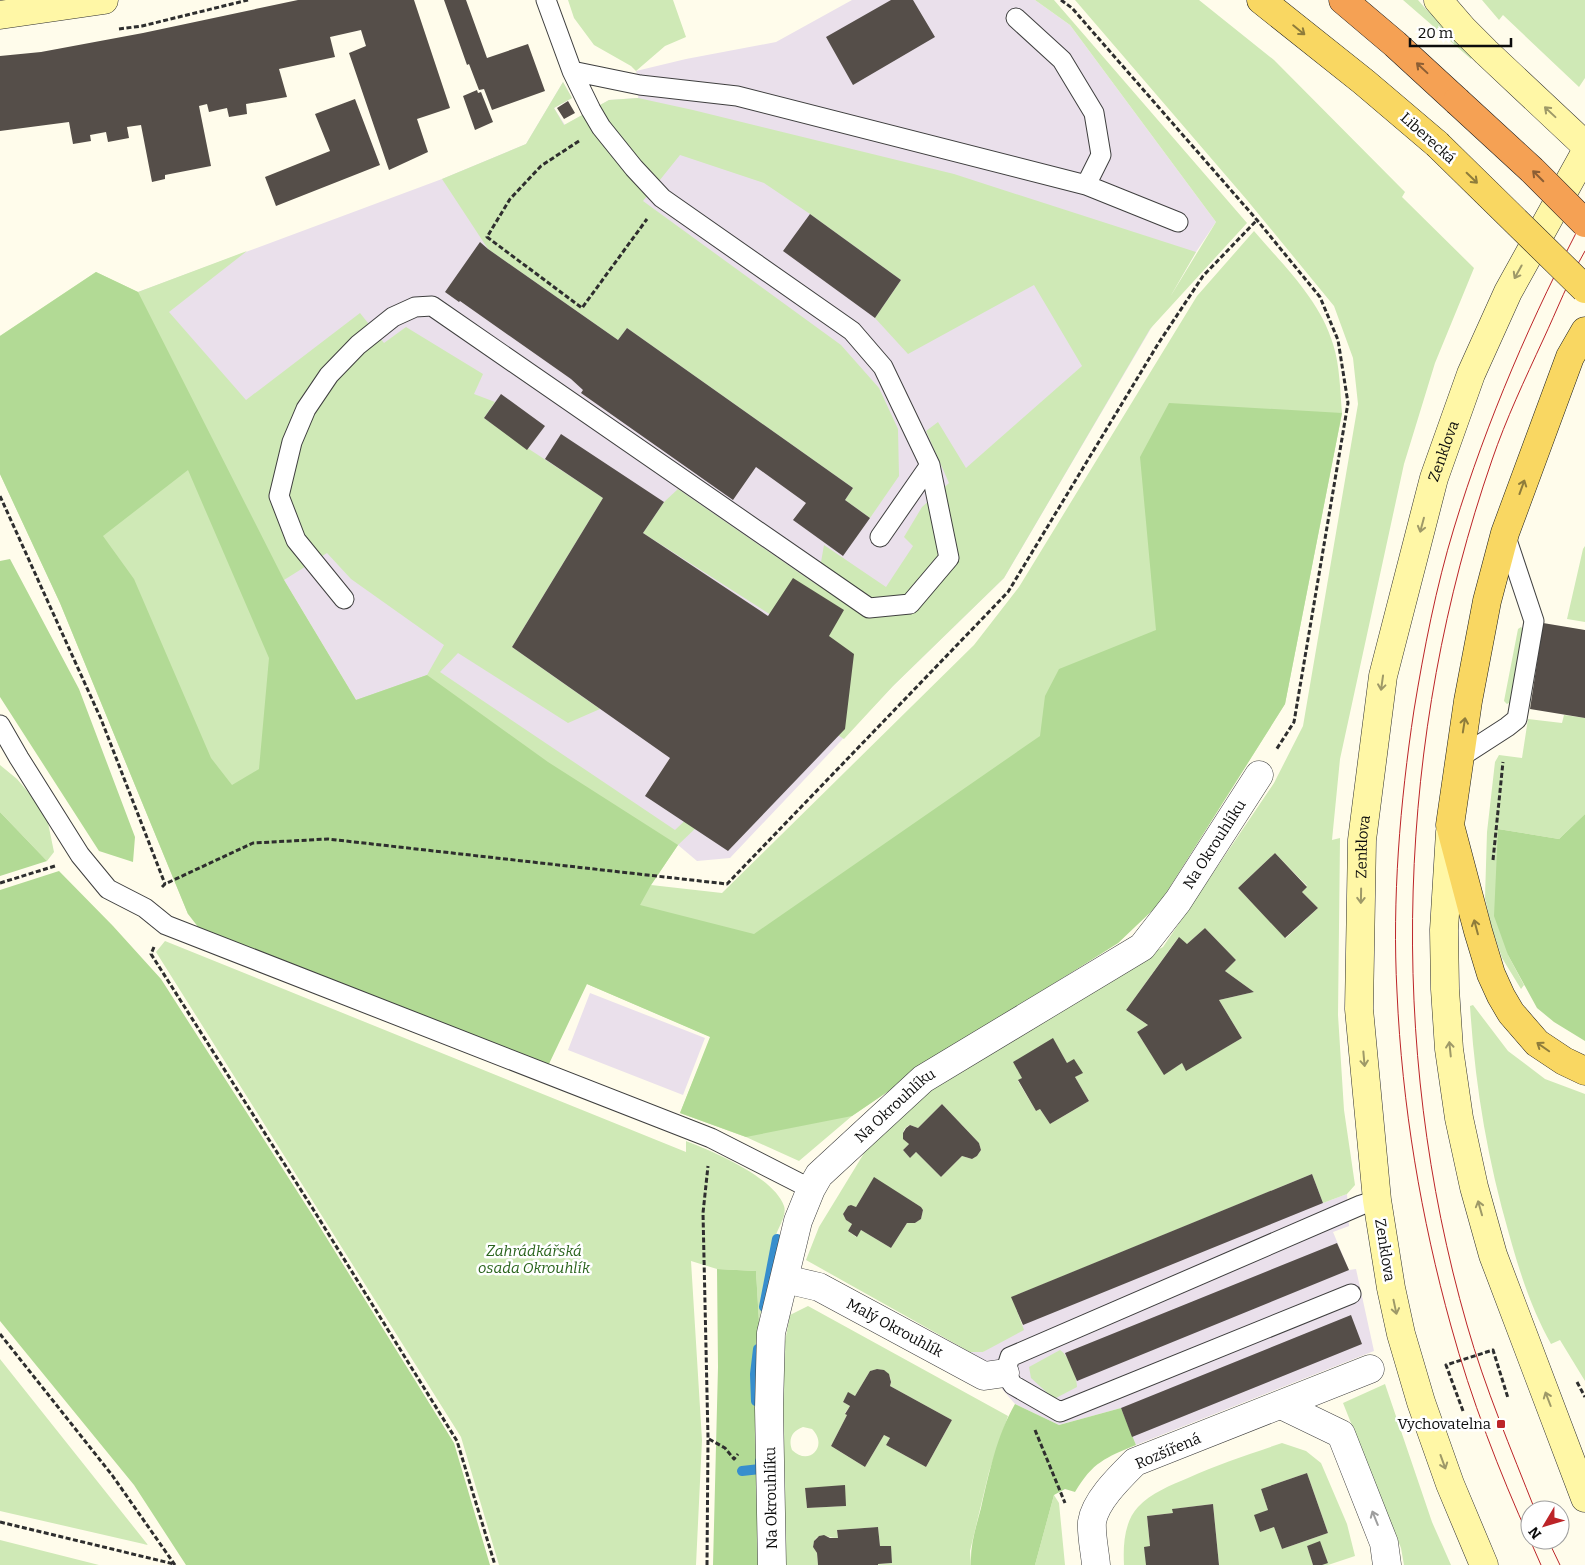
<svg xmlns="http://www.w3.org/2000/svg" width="1585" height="1565" font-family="Bitter,serif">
<rect width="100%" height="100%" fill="#fffceb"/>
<path fill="#eae0eb" d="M852,0H1035L1070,25L1216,222L1196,252L1004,578L893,686L730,858L697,861L678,845L356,700L284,580L138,292L442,179L526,144L563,82L572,98L554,108L565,125L609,100L638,98L640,85L636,71L686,59L776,42Z
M590,993L705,1038L683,1095L568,1050Z
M1312,1174L1323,1203L1347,1194L1349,1226L1333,1232L1349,1270L1356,1269L1374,1351L1136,1445L1121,1408L1059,1425L1015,1404L970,1352H983L1023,1325L1011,1297Z"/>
<path fill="#cfe9b6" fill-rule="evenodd" d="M568,0H673L686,37L665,46L636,71L631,66L594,45L574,18Z
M1035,0H1054L1247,223L1150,329L1004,578L893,686L844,739L811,718L678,845L651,885L722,893L974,645L1019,587L1197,296L1254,231C1284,266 1320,300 1333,344C1340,366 1340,390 1342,413L1285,704L1159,904L1118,943L956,1045L852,1116L799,1161L746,1137L680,1113L711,1037L587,984L188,914L60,603L0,474V336L96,272L138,292L247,251L169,312L246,400L360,313L384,343L406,327L483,374L474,394L495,402L484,418C523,446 563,471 603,498L512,647L600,709L568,723L458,653L440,672L675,830L849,665L643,533L664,502L678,489L817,585L824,545L886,587L913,546L904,537L922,507L949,483L926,431L938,422L966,468L1082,366L1034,285L908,354L875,318L901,280L810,214L764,183L680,155L643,201L841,345L879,388L898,429L899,476L870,518L845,500L853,488L627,328L618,340L488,249L442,179L526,144L563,82L572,98L554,108L564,125L609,100L638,98L693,110L954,174L1196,252L1170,297L1216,222L1070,25ZM327,553L351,579L444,645L427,675L356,700L284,580Z
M1075,0H1199L1274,60L1405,192L1402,197L1474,268L1435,363L1404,464L1340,759L1332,840L1340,838L1338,1015L1344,1110L1355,1185L1347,1194L1323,1203L1312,1174L1012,1297L1024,1330L983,1352H970L806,1260L819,1227L866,1150L933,1083L1081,992L1163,947L1274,783L1303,726L1358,404L1353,358L1334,306L1247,200ZM1275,853L1307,886L1302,892L1318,908L1286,938L1238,888ZM1205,928L1236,960L1225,971L1254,992L1219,1000L1242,1038L1186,1070L1182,1063L1164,1074L1137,1032L1148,1025L1126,1010L1178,938L1187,944ZM1053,1039L1067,1063L1082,1073L1075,1077L1089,1101L1050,1124L1040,1109L1036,1111L1018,1081L1022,1078ZM942,1104L979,1143L981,1150L977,1156L972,1159L962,1156L941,1177L916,1152L910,1158L903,1150L909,1144C903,1138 900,1129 910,1125L918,1128ZM874,1178L921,1207L923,1210L921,1219L915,1223H907L891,1248L861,1230L856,1237L848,1231L852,1224L846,1220L843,1214L848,1206L856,1207Z
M1403,0H1418L1425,8L1474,54L1471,59Z
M1482,0H1585V78L1579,87L1503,15L1499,20Z
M1585,546V622L1567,619L1583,549Z
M1521,627L1525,631L1511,702L1507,704L1504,701L1518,629Z
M1564,715L1585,718V814L1559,839L1498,829L1508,955L1524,985L1521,989L1502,958L1491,925L1485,898L1487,832L1495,762L1499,755L1522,758L1528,719L1562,723Z
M0,765L17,779L46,813L54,852L47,861L0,812Z
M165,941L686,1152V1141C712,1151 774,1177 784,1206C787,1215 779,1226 776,1235C772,1244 772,1255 770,1265C766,1284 763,1303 759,1322L756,1271L717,1269L691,1261L702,1440L696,1565H499L461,1437L156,952Z
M1473,1005L1508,1051L1545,1079L1585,1094V1381L1560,1340L1551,1344C1531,1308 1520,1273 1509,1234C1487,1157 1475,1085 1470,1006Z
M808,1306L1008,1416L989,1472L970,1551L971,1565H878V1564L892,1563L890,1546H880L878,1527L837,1530L838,1538C827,1538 815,1529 813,1547L817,1553L818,1565H784L780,1368L790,1315ZM877,1369C887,1370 893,1376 890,1386L952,1420L926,1467L886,1445L890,1438L884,1435L865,1467L831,1446L847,1415L845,1413L850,1406L843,1402L848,1393L855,1396L870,1371ZM803,1427L812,1429C829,1446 809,1467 792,1450C788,1439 792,1431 803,1427ZM805,1488L846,1506L807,1508Z
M1060,1350C1069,1356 1077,1376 1077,1387L1054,1399L1031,1378L1029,1367Z
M0,1359L148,1545L0,1511Z
M1385,1384L1432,1522L1451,1565H1404L1401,1548L1343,1403Z
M1282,1443L1306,1451L1321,1463L1347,1524L1355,1556L1328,1565H1322L1320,1542L1307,1546L1313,1565H1219L1213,1504L1173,1509V1513L1147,1516L1150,1546L1146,1565H1124C1123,1546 1124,1522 1138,1507C1151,1493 1171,1485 1188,1478C1218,1464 1250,1454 1282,1443ZM1307,1473L1328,1533L1282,1549L1274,1527L1260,1532L1268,1510L1261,1489Z
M1054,1495L1059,1503L1065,1565H1035Z
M0,1540L99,1565H0Z"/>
<path fill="#b2da95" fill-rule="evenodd" d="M96,272L138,292L284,580L356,700L427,675L548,762L678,845L651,885L640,905L754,934L1040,736L1045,696L1059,669L1156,630L1140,457L1169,403L1342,413L1285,704L1159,904L1118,943L956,1045L852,1116L746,1137L680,1113L710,1037L587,984L548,1066L202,932L188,914L60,603L0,474V336ZM188,470L269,658L259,769L232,785L211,758L134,579L103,536Z
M10,559L79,689L135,837L133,862L99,851L0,697V561Z
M0,812L47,861L0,876Z
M1585,814V1041L1554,1022L1537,1008L1508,955L1494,916L1498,829L1559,839Z
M59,871L113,926L161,979L313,1216L454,1443L490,1565H186L134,1485L0,1321V890Z
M717,1269L756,1271L759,1322L753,1374L757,1443L759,1565H713L718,1367Z
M1015,1404L1059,1425L1121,1408L1136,1445C1105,1458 1093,1462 1075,1492L1065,1489L1054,1495L1035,1565H971C970,1545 976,1527 981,1508C989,1473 997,1435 1015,1404Z"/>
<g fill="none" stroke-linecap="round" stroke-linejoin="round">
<path stroke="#378ecd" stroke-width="10" d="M764,1307L777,1239
M756,1401L755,1374L758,1349
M742,1471L760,1469V1461"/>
</g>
<path fill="#554e49" d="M298,0H414L450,108L417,119L428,152L389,170L349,53L366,46L361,30L330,37L335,57L279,69L287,97L246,104L247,114L229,117L227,108L209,112L207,104L199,106L211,166L165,175V179L152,182L141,125L127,127L129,138L108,142L106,132L90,135L91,141L73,144L69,122L0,131V56L41,52L143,33Z
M444,0H466L487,58L528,44L545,91L492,110L484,89L479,90L469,64L467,65Z
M891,0H913L935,37L853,85L826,37Z
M477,90L478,93L481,92L493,122L475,130L463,96Z
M355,99L380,165L276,206L265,177L330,151L315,114Z
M568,101L575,113L564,119L557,108Z
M810,214L901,280L875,318L783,251Z
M480,242L488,249L618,340L627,328L853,488L845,500L870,518L843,556L793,520L806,503L756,467L733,500L581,393L583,390L571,379L460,301L459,302L445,292Z
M501,394L545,426L527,450L484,418Z
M561,434L664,502L643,533L768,616L793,578L844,610L829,636L854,654L845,729L728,851L645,796L670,758L512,647L603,498L545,459Z
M1543,623L1585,630V718L1530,709Z
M1275,853L1307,887L1302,892L1318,908L1285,938L1238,888Z
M1205,928L1236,960L1225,971L1254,992L1219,1000L1242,1038L1186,1071L1182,1063L1164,1075L1137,1032L1148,1025L1126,1010L1179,937L1187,944Z
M1053,1038L1067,1063L1074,1059L1083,1073L1075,1077L1089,1101L1050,1124L1040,1109L1036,1111L1018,1080L1022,1078L1013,1062Z
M942,1104L979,1143L981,1150L977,1156L972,1159L962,1156L941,1177L916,1152L910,1158L903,1150L909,1144L903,1139V1133L906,1128L910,1125L918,1128Z
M1312,1174L1323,1203L1023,1325L1011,1297Z
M874,1177L921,1207L923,1210L921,1219L915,1223H907L891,1248L861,1230L857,1237L848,1231L852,1224L846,1220L843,1214L848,1206L851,1205L856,1207Z
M1337,1243L1349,1270L1077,1381L1065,1353Z
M1351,1315L1362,1344L1132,1437L1121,1408Z
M877,1369L884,1370L889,1374L891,1382L890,1386L952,1420L926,1467L886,1445L890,1438L884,1435L865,1467L831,1446L847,1415L845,1414L850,1406L843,1402L848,1392L855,1396L870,1371Z
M1307,1473L1328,1533L1282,1549L1274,1527L1260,1532L1254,1515L1268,1510L1261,1489Z
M845,1485L846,1506L807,1508L805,1488Z
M1213,1504L1219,1565H1146L1144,1547L1150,1546L1147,1516L1173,1513L1172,1509Z
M878,1527L880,1546H891L892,1563L878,1564V1565H818L817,1553L813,1547L814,1541L819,1536L824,1535L830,1538H838L837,1530Z
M1320,1541L1328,1563L1322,1565H1313L1307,1546Z"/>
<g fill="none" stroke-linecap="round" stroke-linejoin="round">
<g stroke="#3f3f3f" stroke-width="21">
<path id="lane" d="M1016,18L1062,60L1094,113L1101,155L1086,185
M572,71L640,85L737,96L1086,185L1178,222
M880,537L930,465
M344,599L296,540L279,496L292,442L306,409L329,375L358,345L393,317L415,307L432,306L869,608L910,604L949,558L930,465L883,367L852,331L662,198L634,168L601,127L591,110L572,71L546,0
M0,725L19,758L80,855L108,889L145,908L166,925L711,1138L811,1189
M1459,758L1507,727L1517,719L1534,621L1505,534
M1351,1294L1060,1412L1013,1385L1005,1373L1010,1357L1361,1205L1377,1200"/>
</g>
<g stroke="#3f3f3f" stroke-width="29">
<g id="street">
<path id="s1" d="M785,1279L819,1287L984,1376L1005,1373"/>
<path d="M1281,1405L1341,1434L1384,1543L1387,1565"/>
<path id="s2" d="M772,1565L769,1408L771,1333L798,1221L811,1189L819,1175L923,1079L1142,947L1178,901L1259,775"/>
<path d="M1096,1565C1095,1552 1091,1535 1092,1522C1095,1501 1120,1477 1135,1462L1370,1369"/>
</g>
</g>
<g stroke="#2e2e2e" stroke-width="29">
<g id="secondary">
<path d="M1438,0L1463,29L1486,52L1585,145"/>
<path d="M0,15L104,0"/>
<path d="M1450,832L1444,930L1445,989L1449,1049L1459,1118L1474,1187L1493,1255L1585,1498"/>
<path id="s3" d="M1484,1565L1450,1484L1421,1402L1401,1334L1391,1288L1377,1200L1359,1009L1362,840L1383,676L1434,478L1471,374L1508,292L1585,153"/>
</g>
</g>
<g stroke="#1d1d1d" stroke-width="29">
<path id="primary" d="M1261,0L1364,82L1437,144
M1585,331L1570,357L1505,533L1487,601L1468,701L1450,825L1478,931L1491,974L1501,996L1511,1013L1537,1043L1564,1061L1585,1071"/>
</g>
<g stroke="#1d1d1d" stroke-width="29">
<path id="highway" d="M1343,0L1395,44L1457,101"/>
</g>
<path stroke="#2e2e2e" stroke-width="3" stroke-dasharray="5 2.5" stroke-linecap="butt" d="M1061,0L1072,8L1257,220L1320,297L1338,340L1348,403L1294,722L1276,750
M119,29L142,26L248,0
M579,141L541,166L510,199L487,237L582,308L647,219
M0,496L101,719L165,884
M1493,860L1503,762
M0,883L55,866
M162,887L165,884L253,843L328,839L727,884L1008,592L1158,344L1203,276L1257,220
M154,947L151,954L313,1209L457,1441L495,1565
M0,1334L112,1475L175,1565
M1577,1382L1585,1397
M1463,1411L1446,1365L1493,1350L1508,1398
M1035,1430L1065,1503
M709,1439L725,1448L734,1459L738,1454
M0,1522L174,1564
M707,1565L708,1438L703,1213L708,1166"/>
<use href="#lane" stroke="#fff" stroke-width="19"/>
<use href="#street" stroke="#fff" stroke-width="28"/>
<use href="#secondary" stroke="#fff7a6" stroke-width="28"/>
<use href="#primary" stroke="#f9d762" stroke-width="28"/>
<use href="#highway" stroke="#f5a154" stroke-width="28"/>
<path stroke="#bc2428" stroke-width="1" d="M1535,1510C1511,1449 1485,1388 1467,1325C1386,1044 1396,737 1492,460C1506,419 1525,379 1543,340C1557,310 1569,279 1585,251
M1530,1540C1499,1471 1471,1399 1451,1326C1421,1218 1402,1105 1397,992C1392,899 1400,803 1414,710C1424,649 1436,587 1454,528C1487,420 1532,316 1585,216
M1530,1540L1541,1565
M1548,1540L1560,1565"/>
<g stroke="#1d1d1d" stroke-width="29" stroke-linecap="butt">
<path id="primary-bridge" d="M1437,144L1585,289"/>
</g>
<g stroke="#1d1d1d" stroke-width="29" stroke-linecap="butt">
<path id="highway-bridge" d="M1457,101L1532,170L1585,223"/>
</g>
<use href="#primary-bridge" stroke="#f9d762" stroke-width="28"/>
<use href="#highway-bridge" stroke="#f5a154" stroke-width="28"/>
</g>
<defs><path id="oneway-shaft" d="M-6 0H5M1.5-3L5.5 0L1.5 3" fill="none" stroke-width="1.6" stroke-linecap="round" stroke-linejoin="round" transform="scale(1.25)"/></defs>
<g stroke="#8e7c3b">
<use href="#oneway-shaft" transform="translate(1299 30) rotate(39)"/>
<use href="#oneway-shaft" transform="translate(1472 178) rotate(44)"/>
<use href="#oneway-shaft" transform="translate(1522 487) rotate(-70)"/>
<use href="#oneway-shaft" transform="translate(1464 725) rotate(-81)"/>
<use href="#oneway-shaft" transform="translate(1476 927) rotate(-105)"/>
<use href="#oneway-shaft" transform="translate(1543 1047) rotate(-145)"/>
</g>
<g stroke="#8c5e34">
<use href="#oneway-shaft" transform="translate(1422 68) rotate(-137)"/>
<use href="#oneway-shaft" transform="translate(1538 176) rotate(-135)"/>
</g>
<g stroke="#9e9968">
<use href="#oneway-shaft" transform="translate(1550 112) rotate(-137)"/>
<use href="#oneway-shaft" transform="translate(1518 272) rotate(119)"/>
<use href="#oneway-shaft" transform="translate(1422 525) rotate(105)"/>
<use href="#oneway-shaft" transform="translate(1382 683) rotate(98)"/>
<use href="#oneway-shaft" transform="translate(1361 896) rotate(91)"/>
<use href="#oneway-shaft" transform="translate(1450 1049) rotate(-96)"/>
<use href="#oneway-shaft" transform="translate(1364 1059) rotate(85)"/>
<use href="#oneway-shaft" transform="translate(1480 1208) rotate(-106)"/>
<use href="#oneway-shaft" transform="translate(1395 1307) rotate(78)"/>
<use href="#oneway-shaft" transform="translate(1548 1399) rotate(-111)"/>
<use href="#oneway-shaft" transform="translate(1443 1462) rotate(70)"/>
</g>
<use stroke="#9e9e9e" href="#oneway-shaft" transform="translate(1375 1518) rotate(-112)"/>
<rect fill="#bc2428" stroke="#fff" stroke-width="2" x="1496" y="1419" width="10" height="10" rx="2.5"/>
<g text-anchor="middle" stroke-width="5" stroke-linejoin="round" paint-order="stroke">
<g font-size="15" fill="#0c0c0c" stroke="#fff">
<text transform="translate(1428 138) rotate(42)" y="5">Liberecká</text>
<text dy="5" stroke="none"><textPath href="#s3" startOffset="1141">Zenklova</textPath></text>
<text dy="5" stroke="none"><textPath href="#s2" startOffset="921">Na Okrouhlíku</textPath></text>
<text dy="5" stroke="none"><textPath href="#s3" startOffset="736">Zenklova</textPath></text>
<text dy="5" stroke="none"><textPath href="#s2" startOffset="501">Na Okrouhlíku</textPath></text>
<text transform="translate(1385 1250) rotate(81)" y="5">Zenklova</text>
<text dy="5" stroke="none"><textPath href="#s1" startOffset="121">Malý Okrouhlík</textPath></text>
<text transform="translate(1168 1451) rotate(-23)" y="5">Rozšířená</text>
<text transform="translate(771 1498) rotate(-91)" y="5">Na Okrouhlíku</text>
</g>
<g font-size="15" font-style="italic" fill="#2a641d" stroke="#fff">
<text x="534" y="1256">Zahrádkářská<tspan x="534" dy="17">osada Okrouhlík</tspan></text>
</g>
<g font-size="15" fill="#0c0c0c" stroke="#fff" text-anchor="end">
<text x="1491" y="1429">Vychovatelna</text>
</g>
</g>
<g transform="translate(1545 1525) rotate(232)"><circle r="24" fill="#ffffff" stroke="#9e9e9e"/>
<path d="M0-4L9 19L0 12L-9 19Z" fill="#bc2428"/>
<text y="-8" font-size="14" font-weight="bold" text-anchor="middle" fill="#0c0c0c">N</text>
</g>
<path d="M1410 38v8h101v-8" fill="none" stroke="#0c0c0c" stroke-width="2.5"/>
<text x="1418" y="38" font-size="15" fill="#0c0c0c" stroke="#ffffff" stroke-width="4" paint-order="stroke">20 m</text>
</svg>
